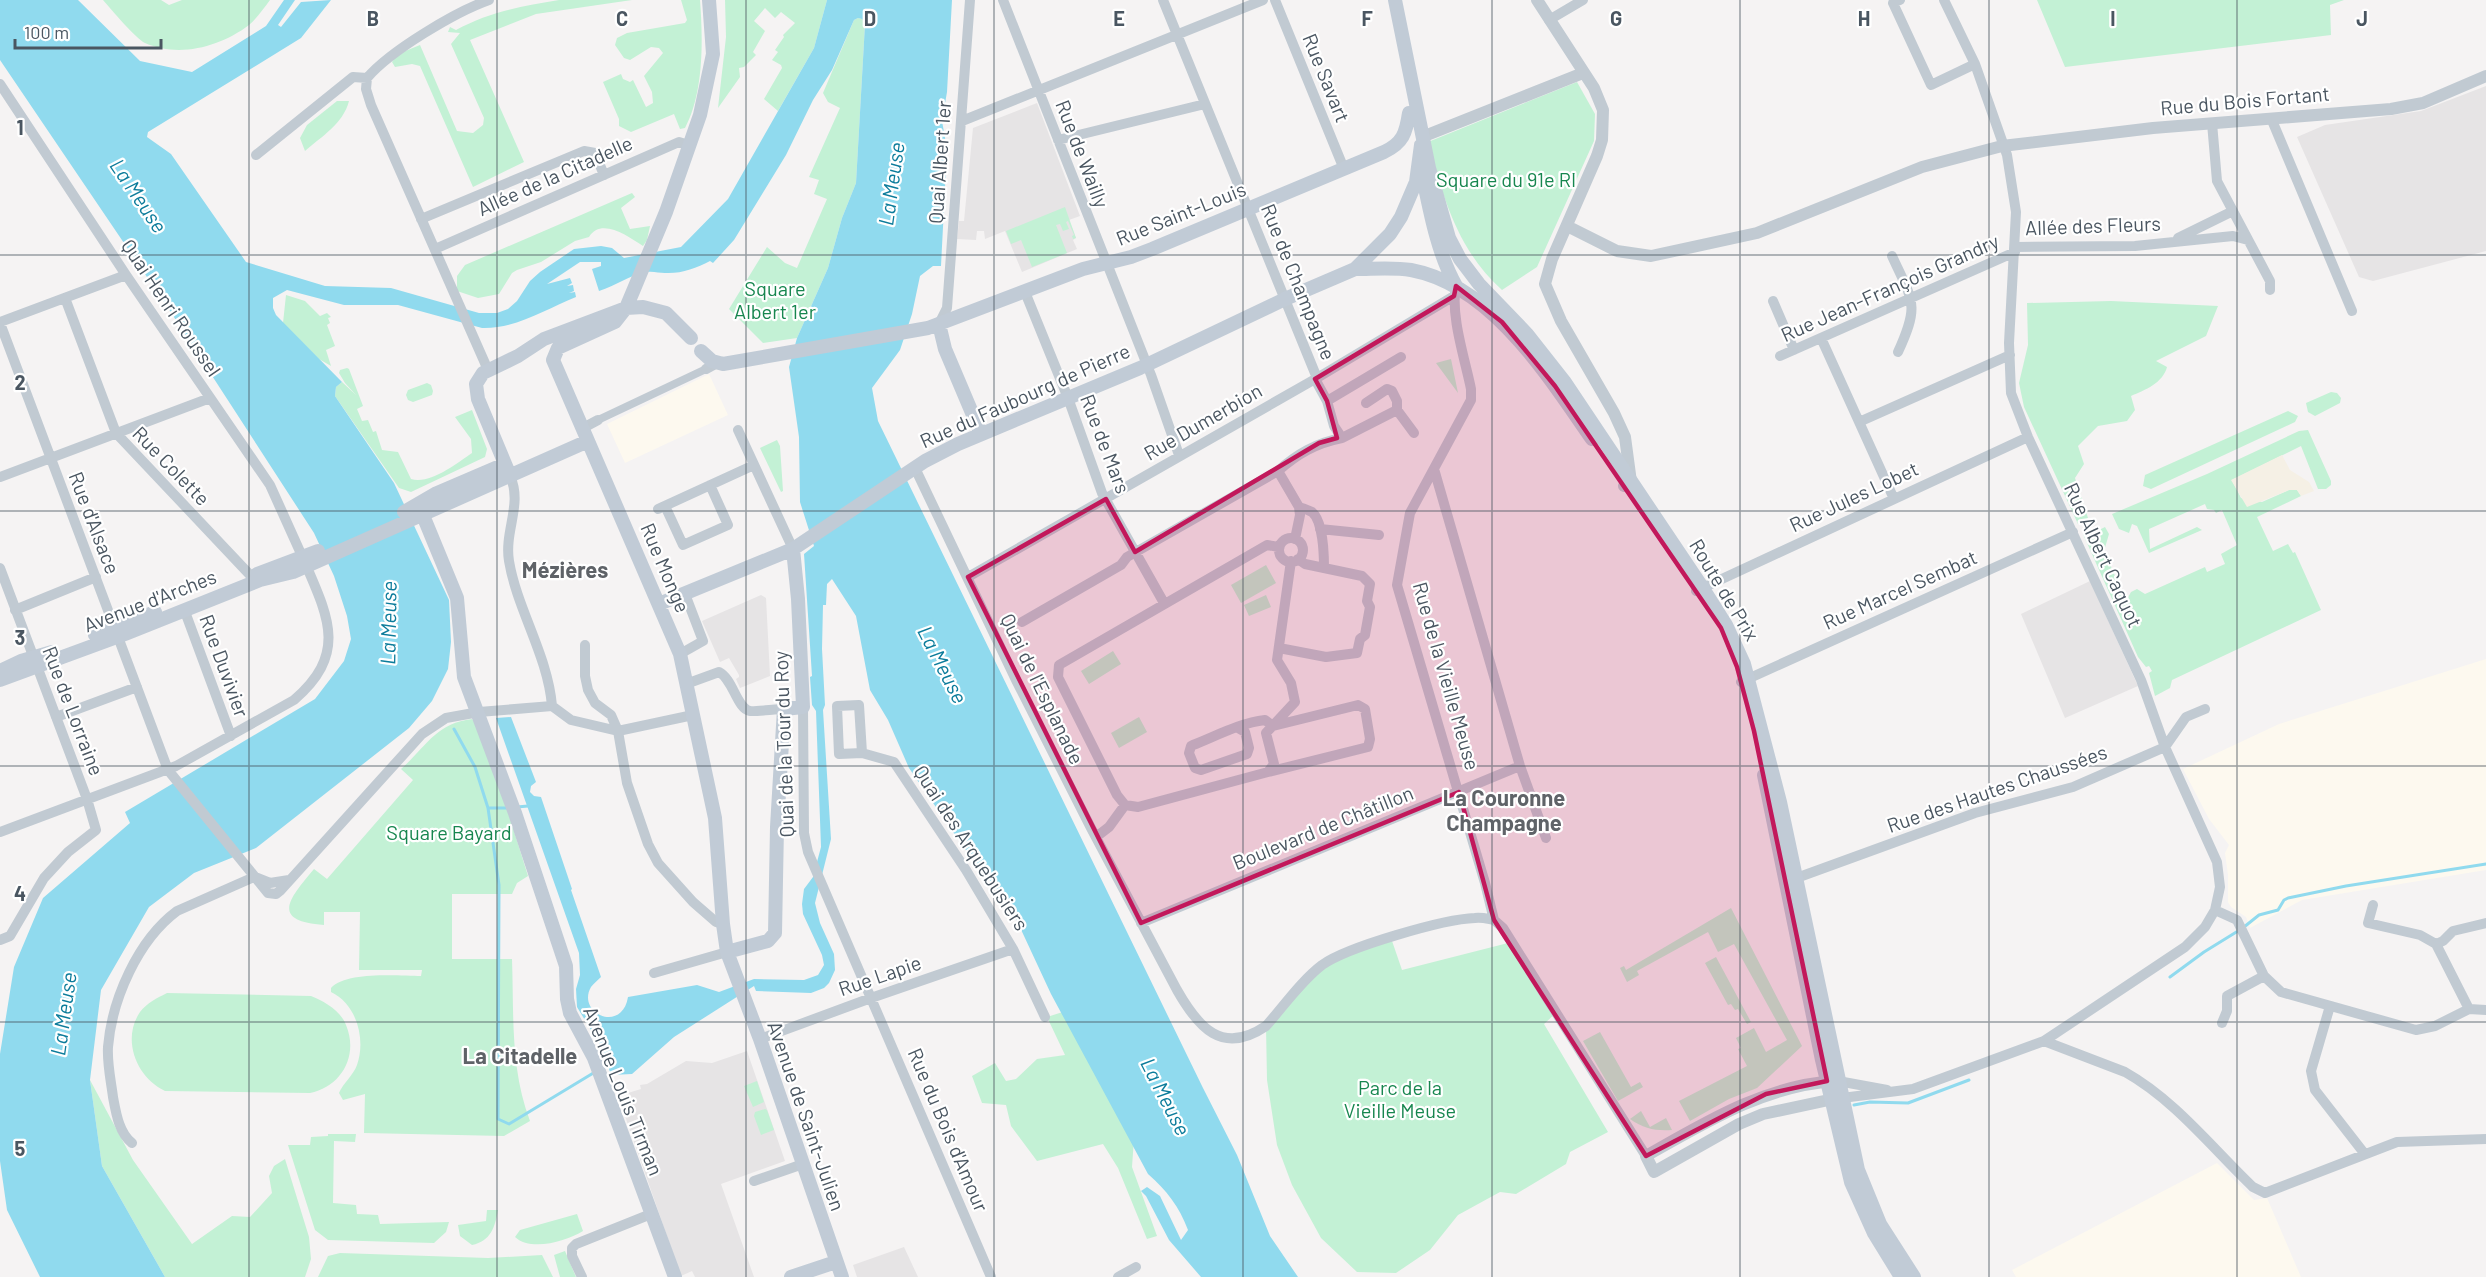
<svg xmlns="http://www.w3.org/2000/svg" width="2486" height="1277" font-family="Barlow,sans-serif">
<rect width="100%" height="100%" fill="#f5f3f3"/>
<path fill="#fdf9ef" d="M709,374L728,415L625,463L607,424Z
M2486,659V870L2302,900L2250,928L2246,917L2231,907L2228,902V875L2225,853L2229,845L2209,819L2183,769L2279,724Z
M2217,1163L2254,1200L2267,1198L2301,1277H2016L2012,1270Z"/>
<path fill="#e6e4e5" d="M2486,86V251L2373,281L2359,277L2297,137L2325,125L2421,111Z
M1037,103L1080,216L1069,220L1076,238L1073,240L1077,249L1022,272L1005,231L985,239L984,231H977L976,240L957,239L959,221H964L973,128Z
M2090,581L2138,686L2065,718L2021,614Z
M761,595L766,598L770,676L740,688L736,679L739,677V675L729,658L720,662L702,621Z
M747,1051L785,1161L721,1184L754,1277H695L692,1271L681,1276L618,1096L641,1089L640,1085L647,1084L686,1061L712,1063Z
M904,1247L918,1277H857L853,1265Z"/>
<path fill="#c3f1d5" d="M103,0H161L169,5L182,0H270C264,8 257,18 249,25C220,47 179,58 145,43C136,39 111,9 103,0Z
M559,0H632L536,14L470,40L524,162L473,187L420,66L412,64L395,67L392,62L398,54L420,45L457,131L473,133L483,125L484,118L451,44L460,33L448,32L450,27L456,30C489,12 522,6 559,0Z
M681,0H700C703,39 704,93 685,128L680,129L674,114L631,132L619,126V119L603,82L621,74L623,79L630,82L633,80L646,107L653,103L652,92L644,76L663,53L659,48L651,47L630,60L624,58L615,45L617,38L627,33L685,23L687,20Z
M725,0H827L814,48L778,111L764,99L782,68L781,65L772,60L778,52L775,50L784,37L783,35L795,23L781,12L775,18L765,8L754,21L765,31L753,52L756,55L744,67L739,68L740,77L718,108L726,37Z
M2037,0H2344L2330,5L2331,35L2065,67Z
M858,18L862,19L865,24L856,183L842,218L828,268L797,338L763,343L729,309L767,247L785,263L797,268L827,199L814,194L819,180L809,177L840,108L828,102L823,93L854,20Z
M1577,82L1595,114L1594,141L1537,267L1502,290C1458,251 1443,197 1428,142Z
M337,101H349C343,124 322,136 305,151L300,138L307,125Z
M632,193L635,197L621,208L630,229L650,226L647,240L643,246C628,236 601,217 589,237L575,241L541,262L517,270L512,273L499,294L478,298L457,291V276L465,265Z
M1065,207L1076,238L1073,239L1072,236L1074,235L1068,221L1066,222L1069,229L1063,231L1060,224L1056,225L1067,253L1032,267L1021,240L1011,244L1006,231Z
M286,295L305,301L320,316L327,313L331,317L328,318L330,323L327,325L335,346L326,350L331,366L319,359L283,323Z
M2111,301L2218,306L2206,336L2156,361L2167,367C2163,383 2145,390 2131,396L2135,410L2127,421L2098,426L2078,446L2084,464L2075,478L2088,518L2078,524L2024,407L2019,383L2028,345L2027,303Z
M1451,359L1458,393L1436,363Z
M347,368L349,369L363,406L357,409L362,421L368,420L373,432L376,431L382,450L398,452L411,479C430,485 457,463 472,453L471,439L455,417L472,410L487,449L485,457L411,492L399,488L335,396L336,387L342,382L356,395L345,383L339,373L340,370Z
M427,383L431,385L433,391L432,395L413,402L408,400L406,395L408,390Z
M2331,392L2337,393L2341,398L2340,403L2315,416L2308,412L2306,403Z
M2288,411L2298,416L2295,422L2151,489L2143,486L2145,475Z
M2308,430L2331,481V485L2326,489H2318L2301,446L2232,480L2241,498L2262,502L2289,490H2297L2301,496L2257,517L2273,551L2288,544L2293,553L2295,552L2321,610L2172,680L2170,688L2155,696L2149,673L2152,671L2149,666L2146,667L2138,657L2083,534L2089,535L2105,527L2109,534L2104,551L2126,601L2131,592L2137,589L2145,594L2205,567L2207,572L2225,564L2221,554L2237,545L2222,510L2216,513L2214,510L2207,509L2205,504L2149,529L2150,549L2197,527L2202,530L2149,553L2137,526L2132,524L2129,533L2119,529L2112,514L2207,474L2299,431Z
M777,440L780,446L783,491L781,492L760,448Z
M1266,565L1276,583L1241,603L1231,585Z
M1266,595L1271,607L1249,616L1244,605Z
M1113,651L1121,664L1089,684L1081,671Z
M1139,717L1147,732L1119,748L1111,733Z
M472,719L476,724L505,802L528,876L517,883L512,894H452V959H512C514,1015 510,1068 530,1121L504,1136L364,1133L365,1094L343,1100L339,1093C343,1083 353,1076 357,1065C366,1040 357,1004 331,992V988C347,971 399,976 421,976L422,970H359L360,912H324V925C268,921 291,897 314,869L327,879L413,780L401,769C426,747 436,723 472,719Z
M1731,908L1802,1046L1757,1088L1729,1099L1690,1121L1679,1101L1747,1066L1738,1049L1741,1048L1736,1038L1754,1028L1766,1052L1787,1040L1734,944L1718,952L1708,932L1637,971L1639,975L1627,982L1620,968L1624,966L1626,970Z
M1391,938L1402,970L1512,942L1556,1013L1544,1024L1608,1132L1570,1152L1566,1164L1516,1194L1500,1192L1458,1215L1430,1250L1396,1273L1357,1272L1321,1238L1292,1185L1277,1145L1267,1080L1266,1026L1320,967Z
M1716,957L1751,1022L1747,1024L1738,1009L1735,1010L1731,1004L1728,1005L1705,963Z
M167,993L311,996C324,1001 341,1011 346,1025C359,1056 341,1087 310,1093L165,1091C137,1078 121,1040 140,1012C147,1003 157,998 167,993Z
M1069,1010L1135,1124L1132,1167L1157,1236L1147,1239L1118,1168L1103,1144L1037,1161L1011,1126L1006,1105L982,1103L972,1076L995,1063L1006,1081L1016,1079L1037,1059L1065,1055L1047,1017Z
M1600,1032L1631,1087L1640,1082L1643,1087L1618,1101L1583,1041Z
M90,1080L133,1160L192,1244L232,1216L250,1217L272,1193L269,1176L274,1166L285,1159L309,1237L311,1259L305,1277H165L102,1166Z
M757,1081L764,1102L753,1107L744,1086Z
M765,1109L767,1110L774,1130L761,1135L754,1116L755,1112Z
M1641,1111L1650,1127L1666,1118L1672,1130C1656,1131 1644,1129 1630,1119Z
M328,1134H356L355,1142L334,1141L333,1203L356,1205L357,1214L378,1215L380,1224L449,1222L446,1232L434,1243L328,1240L315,1230L288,1145H310L311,1137L328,1136Z
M487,1210H498C495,1227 491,1241 472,1245L460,1236L458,1225L486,1221Z
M577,1214L583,1231C567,1241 531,1252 515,1237L520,1230Z
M565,1251L576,1277H560L554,1255Z
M340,1253L488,1258L542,1255L553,1277H318L328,1256Z"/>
<path fill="#f5f0e5" d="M2282,455L2290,470L2309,482L2314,491L2301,496L2297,490H2289L2247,507L2231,480Z"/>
<path fill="#90daee" d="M0,0H78L140,61L192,72L266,26L284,0H295L278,25L281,27L301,2L331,0L301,38L148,132L147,137L171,154L246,262L325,286L391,288L479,313H497L508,309L517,301L530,281L540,272L574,249L601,246L612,248L624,258L681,247L728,199L814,48L827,0H952L947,92L942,121L947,149L941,266H933L920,276L912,314L900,350L872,388L878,421L1203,1088L1237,1155L1270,1236L1298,1277H1201L1169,1240L1146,1196L1141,1191L1147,1187L1160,1196L1181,1240L1188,1230C1179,1206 1167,1191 1148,1174L1051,994L1011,908L962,845L909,768L888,720L870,690L856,616L832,579L827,584L826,605H823L822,649L825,705L823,710L831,839L815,903L820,923L834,954L835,970L829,983L824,988L811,993L756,991L754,986L674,1037L632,1074L611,1075L602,1048L577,1007L576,989L580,975L579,953L496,718L511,717L536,782L531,786L530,792L534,796L541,797L572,889L571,890L601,977C598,980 594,983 591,987C576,1013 622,1034 628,997L697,985L719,992L754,979L804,980L818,975L824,965L822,955L803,914L802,904L804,889L813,877L821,847L816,711L812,705L810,677L812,676L804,554L814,546L800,502L799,437L789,367L797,338L828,268L842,218L856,183L865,24L862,19L858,18L854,20L832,70L813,100L786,155L734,240L713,263L710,261C696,268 681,274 665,273C659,273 653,271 647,272C629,275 616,286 599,291L592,269L601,266V262H580L547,284L570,278L572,283L567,286L573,285L574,291L569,293L575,292L576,297C546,309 516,329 482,328L398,305H344L287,290L273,298V308L276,315L342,382L336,387L335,396L394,483L449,600L451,642L448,669L432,701L409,728L256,848L194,873L149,907L101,990L90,1080L102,1166L165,1277H40L7,1210L0,1161V1054L14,967L43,898L130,823L125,812L315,699L344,661L351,639L347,616L334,576L314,533L170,311L0,60Z"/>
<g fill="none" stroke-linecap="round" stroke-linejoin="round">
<path stroke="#90daee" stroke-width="3" d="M454,729L475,767L488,808L499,885L498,1119L509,1124L595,1072
M517,807L528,806
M488,808H508
M2244,927L2259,915L2278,910L2284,900L2288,898L2346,886L2486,864
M2170,977L2204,952L2238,931
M1854,1105L1870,1102L1908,1103L1969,1080"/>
<path stroke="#c1cad2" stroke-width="8" d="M598,420L706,369"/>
<path stroke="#c1cad2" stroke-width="10" d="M1003,0L1151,375L1179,455
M1163,0L1317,378
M1275,0L1344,169
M1900,0L1893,3L1931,85L1975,64
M1549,20L1583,0
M367,78L366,89L371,105L488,370
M0,84L126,275L270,485L302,556
M2271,118L2352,311
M962,121L1263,0
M2212,123L2217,181L2270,281V290
M1058,140L1205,104
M256,155L353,77L367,78C390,51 455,12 489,0
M421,219L584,151L595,153L604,175
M2178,238L2233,211
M2016,247L2135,246L2233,236L2248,240
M435,249L679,142L689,145
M1892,256C1913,302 1920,304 1898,352
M1456,286C1450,315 1465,359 1471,389V400L1410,513L1397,585L1485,883L1494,920L1503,928L1646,1156
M1025,292L1068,398L1102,493L1164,603
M65,298L116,433L251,576
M1773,301L1794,350
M0,322L126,275
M0,323L168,770L268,893L276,894L281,890L422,734L446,718L479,712L552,706L571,720L618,731L693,715
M939,324L947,308L970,0
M1821,338L1894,499
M1780,356L2015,252
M706,369L717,363
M1315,379L1327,401L1401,357
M1327,401L1334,426L1342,438L1397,410V401L1392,391L1387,389L1366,403
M1397,410L1414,433
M1859,422L2010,355
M583,428L598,420
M738,430L793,549
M915,468L1017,682L1091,828L1177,990C1198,1027 1222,1056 1266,1026C1283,1007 1301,981 1322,965C1347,947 1444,919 1475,918C1482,917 1488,919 1494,920
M1434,469L1520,766L1546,838
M1278,471C1297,454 1316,443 1342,438
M510,476C523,504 504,531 509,561C517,609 548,656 552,706
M0,477L210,398
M665,506L683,545L728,525L710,485
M1299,507C1303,508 1308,510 1312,512C1323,521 1324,554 1324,568
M658,509L754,465
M1320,529L1379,535
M1279 550a12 12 0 1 1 24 0a12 12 0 1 1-24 0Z
M1279,547L1267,545L1059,665L1058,677L1117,795L1125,805L1138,807L1268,772L1274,764L1266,733L1295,702L1291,683L1277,660L1291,561
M0,568L87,799L96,830L68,852L44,878L10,936L0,940
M968,577L1317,378L1454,296
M1696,591L2028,437
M184,609L231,736
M15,610L96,577
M1022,622L1121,565L1127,557L1278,471L1299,507L1300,515L1295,539
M585,645V676L588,690L595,703L611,715L618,731L627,783L648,844L658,863L693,902L716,922L723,924
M1279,648L1326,657L1357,653L1360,639L1365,635L1370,607L1367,601L1370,584L1362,576L1305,564L1298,559
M680,654L703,641L685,594
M1741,682L2073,532
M686,684L719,672C733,679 737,709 750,711C753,712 777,709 784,709
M803,707L804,833L808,852L991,1277
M56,717L137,687
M1238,728L1245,732L1249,748L1247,754L1201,770L1195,768L1189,753L1191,746L1193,745C1216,736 1240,723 1265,720L1273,726L1358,705L1365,709L1370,739L1368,747L1268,772
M862,753L839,754L837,706L859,705L862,753L894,762L966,870L1013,949L1045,1017
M0,832L176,766L294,700C346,655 330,620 306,565
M1096,837L1109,827L1125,805
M255,877L270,883L289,880
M1791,880L1975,813L2073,787L2165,747L2186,717L2205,709
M2373,905L2368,923L2420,935L2436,944L2469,1009
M2215,910L2237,920L2264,976L2281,992L2416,1030L2435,1026L2469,1009L2486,1010
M1141,923L1520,766
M2436,944L2443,941L2453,931L2486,923
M654,973L727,952
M2330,1006L2311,1071L2315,1090L2364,1153
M2222,1023L2227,1011V996L2264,976
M760,1039L871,998L1013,949
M2044,1041L2125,1072C2175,1100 2213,1149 2253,1187L2265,1193L2397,1142L2486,1139
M1838,1081L1887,1090
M1842,1098L1913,1089L2044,1041L2185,947L2205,927L2215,910L2220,887L2217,862L2165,747L2141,680L2028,437L2011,393L2009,343L2016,212L2007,155L1975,64L1944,0
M132,1143C119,1133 116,1113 113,1097C111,1081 107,1064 108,1047C112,999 138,940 177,911L254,877
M754,1181L803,1164
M582,1277L572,1256V1248L576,1244L651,1214
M1118,1277L1136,1267"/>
<path stroke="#c1cad2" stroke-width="12" d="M1537,0L1594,88L1603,110L1602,140L1597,156L1552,259L1545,284L1561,321L1614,413L1625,437L1631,482L1624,486
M1422,137L1583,73
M1567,226L1617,251L1651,256L1757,233L1922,167L2002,146L2153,128L2391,109L2423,103L2486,76
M1834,1081C1764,1086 1706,1122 1646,1156L1654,1172L1739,1124L1763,1114L1838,1098"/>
<path stroke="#c1cbd6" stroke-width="14" d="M709,0L713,54L700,115L666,212L634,289L626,308L615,322L558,348L553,360L680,654L715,818L723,924L727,952L760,1039L842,1277
M1395,0L1429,168L1449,238L1460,259L1479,284L1527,334L1564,381L1702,587L1726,625L1744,664L1780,802L1858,1170L1880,1224L1914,1277
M1422,173C1430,211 1437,252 1456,286
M1355,269C1373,269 1393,267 1411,270C1492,285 1548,376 1592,439
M939,324L945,349L981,434
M701,351L712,361L723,364L928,328L1083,269L1131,257L1152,249L1384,152C1403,143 1406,133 1409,113
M508,471L478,399L476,384L483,373L518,356L544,339L626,308L643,307L666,313L691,338
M404,512L435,494L505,464
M422,513L457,598L464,677L515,813L566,966L567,999L570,1013L594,1058L675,1277
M257,574L318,551
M659,604L793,549L925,461L958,444L1140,368L1285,299L1355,269L1390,234L1401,217L1416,182L1421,145
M95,635L155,612
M0,671L21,661L52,652
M0,680L125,634L260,580L293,572L588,441
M1764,775L1822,1060L1851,1182L1874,1233L1901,1277
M727,952L768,941L775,933L777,827L784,709L803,707L798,599L793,549
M791,1277L836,1262"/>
</g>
<path fill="#c2185b" fill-opacity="0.2" stroke="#c2185b" stroke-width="4.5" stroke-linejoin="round" d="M1456,286L1502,322L1555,386L1721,628L1737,667L1754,731L1827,1081L1766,1094L1646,1156L1494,920L1459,792L1141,923L968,577L1106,499L1135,552L1319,443L1337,438L1327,401L1315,379L1454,296Z"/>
<path fill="none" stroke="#4a5661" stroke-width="1.5" stroke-opacity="0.55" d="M249,0V1277M497,0V1277M746,0V1277M994,0V1277M1243,0V1277M1492,0V1277M1740,0V1277M1989,0V1277M2237,0V1277M0,255H2486M0,511H2486M0,766H2486M0,1022H2486"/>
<g text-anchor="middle" stroke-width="4.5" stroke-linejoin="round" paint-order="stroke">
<g font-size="20" fill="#4a5661" stroke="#fff">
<text transform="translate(1326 78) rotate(68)" y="7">Rue Savart</text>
<text transform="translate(2245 101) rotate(-5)" y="7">Rue du Bois Fortant</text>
<text transform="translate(1082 154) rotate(69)" y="7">Rue de Wailly</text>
<text transform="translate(940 162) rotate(-86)" y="7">Quai Albert 1er</text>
<text transform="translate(555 176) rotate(-24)" y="7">Allée de la Citadelle</text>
<text transform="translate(1181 214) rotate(-22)" y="7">Rue Saint-Louis</text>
<text transform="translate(2093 226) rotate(-2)" y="7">Allée des Fleurs</text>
<text transform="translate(1298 282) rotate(68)" y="7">Rue de Champagne</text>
<text transform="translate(1890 288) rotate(-24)" y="7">Rue Jean-François Grandry</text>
<text transform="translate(171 308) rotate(56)" y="7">Quai Henri Roussel</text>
<text transform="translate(1025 396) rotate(-24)" y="7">Rue du Faubourg de Pierre</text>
<text transform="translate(1203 422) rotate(-30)" y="7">Rue Dumerbion</text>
<text transform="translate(1105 444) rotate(69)" y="7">Rue de Mars</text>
<text transform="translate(171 466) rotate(46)" y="7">Rue Colette</text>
<text transform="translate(1854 497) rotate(-25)" y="7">Rue Jules Lobet</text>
<text transform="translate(94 523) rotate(69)" y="7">Rue d'Alsace</text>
<text transform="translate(2103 555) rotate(65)" y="7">Rue Albert Caquot</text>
<text transform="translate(665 568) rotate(67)" y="7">Rue Monge</text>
<text transform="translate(1724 590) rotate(59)" y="7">Route de Prix</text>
<text transform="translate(1900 590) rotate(-24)" y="7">Rue Marcel Sembat</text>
<text transform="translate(150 601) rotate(-21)" y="7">Avenue d'Arches</text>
<text transform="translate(224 666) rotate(70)" y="7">Rue Duvivier</text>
<text transform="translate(1446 676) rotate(74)" y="7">Rue de la Vieille Meuse</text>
<text transform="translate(1042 689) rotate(64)" y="7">Quai de l'Esplanade</text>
<text transform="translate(73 711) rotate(69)" y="7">Rue de Lorraine</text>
<text transform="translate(784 744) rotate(-92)" y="7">Quai de la Tour du Roy</text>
<text transform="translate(1997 789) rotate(-19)" y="7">Rue des Hautes Chaussées</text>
<text transform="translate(1323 828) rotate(-22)" y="7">Boulevard de Châtillon</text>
<text transform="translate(971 848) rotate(57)" y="7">Quai des Arquebusiers</text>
<text transform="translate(880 976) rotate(-19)" y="7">Rue Lapie</text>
<text transform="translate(623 1091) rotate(68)" y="7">Avenue Louis Tirman</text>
<text transform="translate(806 1116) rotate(71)" y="7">Avenue de Saint-Julien</text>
<text transform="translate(948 1130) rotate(67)" y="7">Rue du Bois d'Amour</text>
</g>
<g font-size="20" fill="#17864f" stroke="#fff">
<text x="1506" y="187">Square du 91e RI</text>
<text x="775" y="296">Square<tspan x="775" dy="23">Albert 1er</tspan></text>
<text x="449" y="840">Square Bayard</text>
<text x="1400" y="1095">Parc de la<tspan x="1400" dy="23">Vieille Meuse</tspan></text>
</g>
<g font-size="21" font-style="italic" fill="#0c7c9b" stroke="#fff">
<text transform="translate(892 184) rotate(-82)" y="7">La Meuse</text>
<text transform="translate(138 196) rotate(56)" y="7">La Meuse</text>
<text transform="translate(389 623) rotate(-89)" y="7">La Meuse</text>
<text transform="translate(942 665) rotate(63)" y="7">La Meuse</text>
<text transform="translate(64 1014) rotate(-82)" y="7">La Meuse</text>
<text transform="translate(1165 1097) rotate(63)" y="7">La Meuse</text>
</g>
<g font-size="22" font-weight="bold" fill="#5f6368" stroke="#fff">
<text x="565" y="578">Mézières</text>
<text x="1504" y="806">La Couronne<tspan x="1504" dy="25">Champagne</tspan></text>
<text x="520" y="1064">La Citadelle</text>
</g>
</g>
<g font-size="20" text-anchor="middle" font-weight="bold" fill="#4a5661" stroke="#fff" stroke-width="4.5" stroke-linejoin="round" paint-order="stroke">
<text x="373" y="26">B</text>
<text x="622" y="26">C</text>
<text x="870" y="26">D</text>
<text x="1119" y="26">E</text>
<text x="1367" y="26">F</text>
<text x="1616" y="26">G</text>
<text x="1864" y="26">H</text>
<text x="2113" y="26">I</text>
<text x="2362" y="26">J</text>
<text x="20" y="135">1</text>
<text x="20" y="390">2</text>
<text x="20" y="645">3</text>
<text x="20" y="901">4</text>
<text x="20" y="1156">5</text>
</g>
<path d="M15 39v9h146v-9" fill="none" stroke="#4a5661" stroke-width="3"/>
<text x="24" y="39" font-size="18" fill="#4a5661" stroke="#ffffff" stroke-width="4.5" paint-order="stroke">100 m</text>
</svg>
